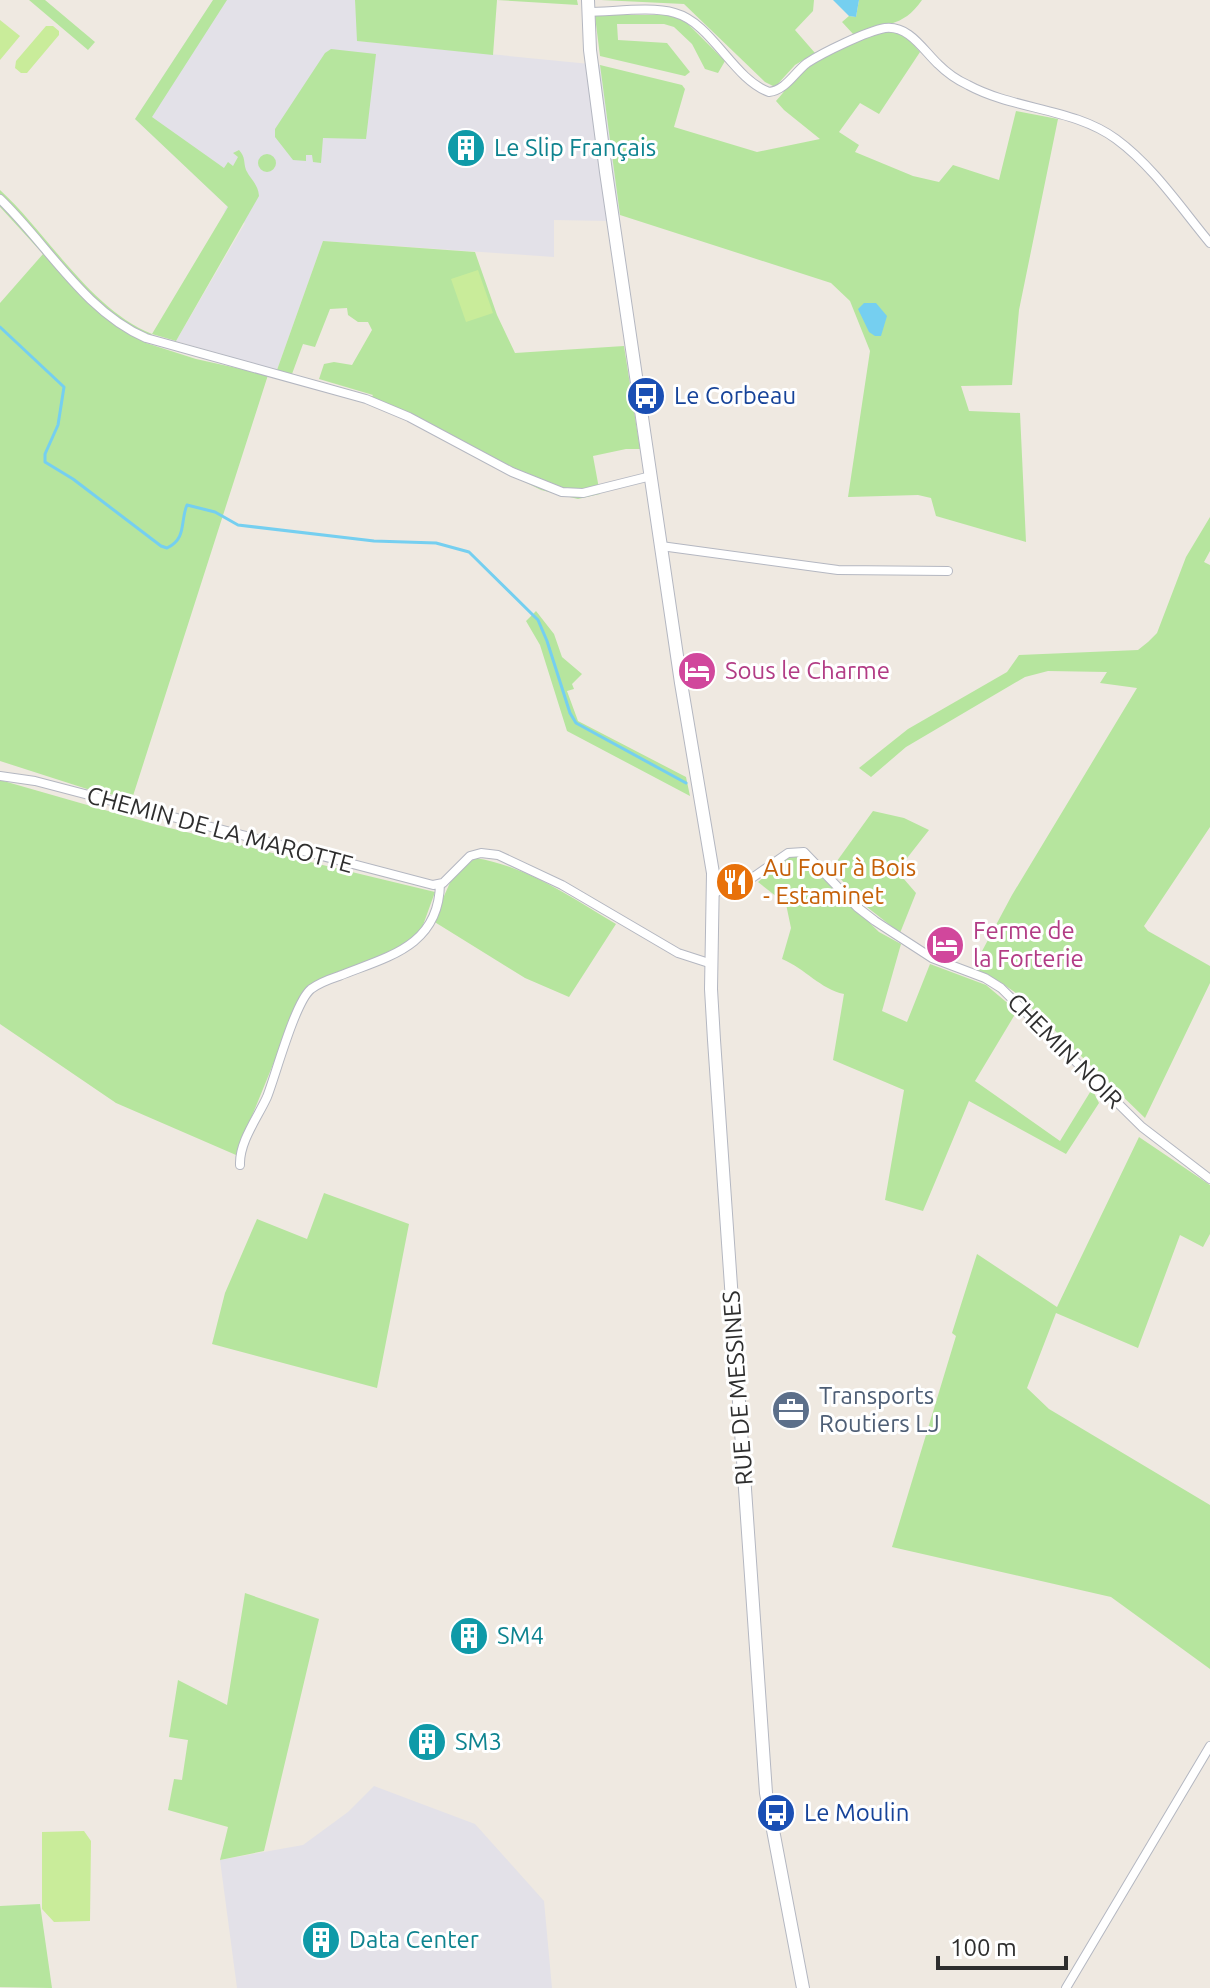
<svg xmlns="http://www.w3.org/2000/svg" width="1210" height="1988" font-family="Ubuntu,sans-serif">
<rect width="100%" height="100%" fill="#efe9e1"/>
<path fill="#e3e1e8" d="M213,0H355L358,41L600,65L620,215L607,212L608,221L554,220V257L323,241L277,370L176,341L245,223L224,212L227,206L135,119Z
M374,1786L475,1824L544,1901L552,1988H237L220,1860L303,1845L348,1812Z"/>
<path fill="#b6e59e" d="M29,0H45L95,42L88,50Z
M213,0H227L152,117L224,168L228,162L233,166L238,157L233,153L239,150C246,158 243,161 246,170C251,180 258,184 259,196L176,341L152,334L146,343L196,359L268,375L132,799L87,789L0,761V303L43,254L0,207V190C48,234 90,309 152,334L228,207L135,119Z
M355,0H577L578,5L497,0L493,55L357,41Z
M601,0H814L813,11L795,30L815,53L795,65L775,87L765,82L684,4Z
M859,0H922C902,29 884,22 854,35L842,22L849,16L856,17Z
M603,15H670L682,18L725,61L718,73L705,69L692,44L674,27L664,24H617L618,40L667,43L690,72L685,76L600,56L595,16Z
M888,31C904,33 910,41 920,52L879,114L860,103L839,132L859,145L855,152L913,176L939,182L953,165L999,180L1016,111L1058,119L1019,310L1012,385L961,386L969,411L1020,413L1026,542L936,516L931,498L918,495L848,497L870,351L850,301L831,283L620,215L600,65L682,85L685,89L674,127L757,152L820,139L784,110L776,101C785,91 792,80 802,72C821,55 863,37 888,31Z
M331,49L376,54L366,139L323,138L321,163L313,162L312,155H306V161L293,160L275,137V129L325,53Z
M258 163a9 9 0 1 1 18 0a9 9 0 1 1-18 0Z
M323,241L475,252L497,315L515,353L624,346L640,449H626L593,456L600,494L578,499L541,490L469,454L399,415L368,403L373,395L319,379L324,364L334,362L352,365L372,330L368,322H358L348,315L347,308L330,309L315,347L303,344L292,374L277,370Z
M1210,517V551L1204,562L1210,565V827L1144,926L1148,931L1210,966V983L1145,1118L1016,993L1000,982L973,968L1012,895L1137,688L1100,683L1107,672L1048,671L1025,677L906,747L871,777L859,768L908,729L1007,672L1019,655L1138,650L1148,642L1157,633L1186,557Z
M536,611L554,634L562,657L582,674L572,684L574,689L567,691L578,721L686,777L690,796L567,731L540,645L526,621Z
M0,780L157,825L435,892L422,928L406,945L301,996L236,1155L116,1103L0,1024Z
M873,811L904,818L929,830L897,871L916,893L900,933L858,900L832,868Z
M791,855L801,856L879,932L901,944L882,1011L907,1022L930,964L986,985L1017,1011L975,1081L1060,1141L1092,1089L1099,1103L1066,1154L969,1101L923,1211L885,1200L904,1090L833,1060L844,994C820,989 806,969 782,959L791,928L786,904L758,882Z
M475,858C527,866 572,898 616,924L569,997L525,978L433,921L452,878Z
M1139,1137L1210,1185V1234L1203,1247L1180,1235L1138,1348L1056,1313L1027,1388L1049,1409L1210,1505V1669L1111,1597L892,1547L956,1336L952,1333L977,1254L1057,1307Z
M324,1193L409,1224L377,1388L212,1344L225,1293L257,1219L307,1239Z
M245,1593L319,1619L264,1851L220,1860L228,1827L168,1810L174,1779L182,1780L188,1740L169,1737L178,1680L227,1705Z
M40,1904L52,1988L0,1987V1906Z"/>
<path fill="#c9ec9a" d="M0,20L20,36L0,60Z
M46,26H53L59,31V35L27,73H21L15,68L16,61Z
M478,270L493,313L466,322L451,279Z
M84,1831L91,1841L90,1921L54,1922L42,1909V1832Z"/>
<path fill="#75cff0" d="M833,0H859L856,17L849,16Z
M864,303H876L887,316L881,336H875L869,332L858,309Z"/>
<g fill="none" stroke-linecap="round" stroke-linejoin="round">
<path stroke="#75cff0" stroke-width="3" d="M0,327L64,387L58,425L45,454V462L73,479L161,546L167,548C187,539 180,521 187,505L215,512L238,525L374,541L436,543L469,552L538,620L547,641L570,713L576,723L686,783"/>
<g stroke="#b4b7c1" stroke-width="10">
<path id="minor" d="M587,12C613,12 651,6 675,13C712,23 733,79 769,92C786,90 794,73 807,63C822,53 867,31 885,28C909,25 923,50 938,64C947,73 957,80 968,85C1014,110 1074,108 1116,139C1153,166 1181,208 1210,243
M0,199C47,244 84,311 146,338L366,399L409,417L512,472L562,492L583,493L651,476
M661,546L838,570L948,571
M0,776L35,781L433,885L443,883L470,856L481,853L498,855L562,885L678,953L712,964
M714,893L752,878L788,853L804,852L857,907L875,921L932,958L985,978L1001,988L1142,1127L1210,1179
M240,1165C239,1142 258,1117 267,1097C276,1074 295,1002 311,989C319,983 330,979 339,976C386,957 439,947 440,884
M1066,1988L1210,1746"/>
</g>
<g stroke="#b4b7c1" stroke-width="14">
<path id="secondary" d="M588,0L590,50L606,172L681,683L713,873L711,989L714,1040L766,1793L803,1988"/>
</g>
<use href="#minor" stroke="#fff" stroke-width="8"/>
<use href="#secondary" stroke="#fff" stroke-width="12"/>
</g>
<defs>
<g id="building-disc" transform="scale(2)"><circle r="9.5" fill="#0f9aa8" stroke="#fff"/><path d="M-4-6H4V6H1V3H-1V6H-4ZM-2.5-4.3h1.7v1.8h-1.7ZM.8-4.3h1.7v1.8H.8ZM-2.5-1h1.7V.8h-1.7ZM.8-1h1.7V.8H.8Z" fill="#fff"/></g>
<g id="bus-disc" transform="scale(2)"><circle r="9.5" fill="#1a4fb4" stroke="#fff"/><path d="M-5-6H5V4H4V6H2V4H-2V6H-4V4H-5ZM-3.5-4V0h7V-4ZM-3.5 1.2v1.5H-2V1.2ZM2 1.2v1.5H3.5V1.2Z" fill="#fff"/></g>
<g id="hotel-disc" transform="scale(2)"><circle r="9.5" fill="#d1479c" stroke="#fff"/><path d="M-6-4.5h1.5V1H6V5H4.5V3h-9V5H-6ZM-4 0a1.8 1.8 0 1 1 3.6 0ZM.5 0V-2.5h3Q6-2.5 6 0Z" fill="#fff"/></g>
<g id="restaurant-disc" transform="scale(2)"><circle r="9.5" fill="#e8710a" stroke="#fff"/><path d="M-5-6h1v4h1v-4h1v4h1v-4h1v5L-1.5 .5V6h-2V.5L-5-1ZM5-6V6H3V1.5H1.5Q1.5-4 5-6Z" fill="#fff"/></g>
<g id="office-disc" transform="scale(2)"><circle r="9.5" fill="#5c6f8a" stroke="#fff"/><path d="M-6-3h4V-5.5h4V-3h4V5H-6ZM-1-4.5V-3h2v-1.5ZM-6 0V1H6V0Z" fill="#fff"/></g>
</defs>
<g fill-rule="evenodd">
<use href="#building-disc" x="466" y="148"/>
<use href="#bus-disc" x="646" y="396"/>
<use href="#hotel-disc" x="697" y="671"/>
<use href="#restaurant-disc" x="735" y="882"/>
<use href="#hotel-disc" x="945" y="945"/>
<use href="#office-disc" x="791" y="1410"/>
<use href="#building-disc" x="469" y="1636"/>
<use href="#building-disc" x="427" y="1742"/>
<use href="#bus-disc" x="776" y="1813"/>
<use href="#building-disc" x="321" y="1940"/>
</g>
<g text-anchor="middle" stroke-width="6" stroke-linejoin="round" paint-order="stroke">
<g font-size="24" fill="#0d838f" stroke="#fff" text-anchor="start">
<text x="494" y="156">Le Slip Français</text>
<text x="497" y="1644">SM4</text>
<text x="455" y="1750">SM3</text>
<text x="349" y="1948">Data Center</text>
</g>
<g font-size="24" fill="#164399" stroke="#fff" text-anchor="start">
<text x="674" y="404">Le Corbeau</text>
<text x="804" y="1821">Le Moulin</text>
</g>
<g font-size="24" fill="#b23c85" stroke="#fff" text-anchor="start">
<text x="725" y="679">Sous le Charme</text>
<text x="973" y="939">Ferme de<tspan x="973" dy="28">la Forterie</tspan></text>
</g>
<g font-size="24" fill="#2e2e2e" stroke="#fff">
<text transform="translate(220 830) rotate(15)" y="8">CHEMIN DE LA MAROTTE</text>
<text transform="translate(1065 1051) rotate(45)" y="8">CHEMIN NOIR</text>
<text transform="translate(738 1388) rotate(-94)" y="8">RUE DE MESSINES</text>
</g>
<g font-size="24" fill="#c56008" stroke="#fff" text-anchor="start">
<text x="763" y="876">Au Four à Bois<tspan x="763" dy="28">- Estaminet</tspan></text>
</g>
<g font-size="24" fill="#4e5e75" stroke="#fff" text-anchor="start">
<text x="819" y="1404">Transports<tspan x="819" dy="28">Routiers LJ</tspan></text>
</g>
</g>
<path d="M938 1956v12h128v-12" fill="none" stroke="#2e2e2e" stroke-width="4"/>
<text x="950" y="1956" font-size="24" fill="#2e2e2e" stroke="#ffffff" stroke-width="6" paint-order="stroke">100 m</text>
</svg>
